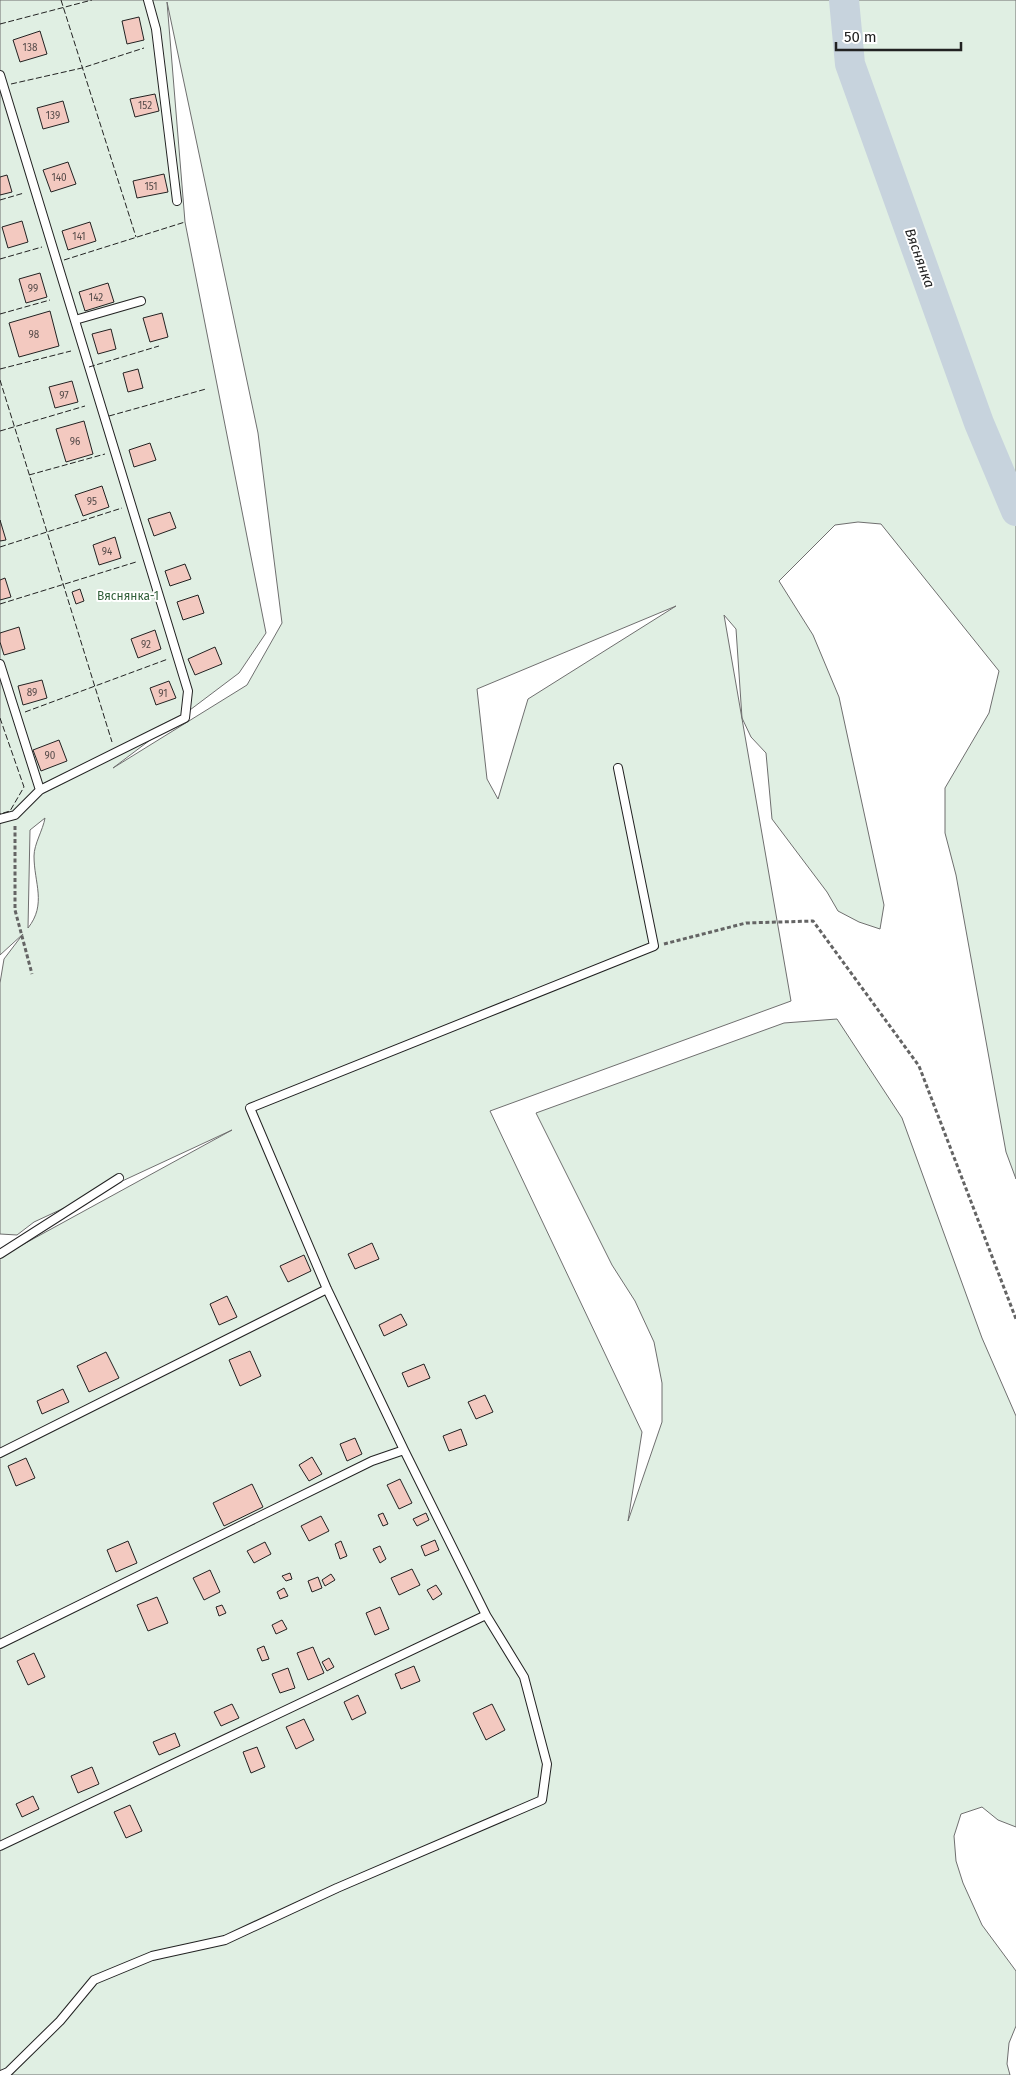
<svg xmlns="http://www.w3.org/2000/svg" width="1016" height="2075" font-family="'Fira Sans',sans-serif">
<rect width="100%" height="100%" fill="#fff"/>
<path fill="#e0efe3" stroke="#6f6f6f" fill-rule="evenodd" d="M0,0H1016V1179L1006,1152L956,875L945,833V788L989,713L999,671L881,524L858,522L835,525L779,581L813,635L839,697L884,905L880,929L859,922L838,911L827,892L772,819L766,753L751,737L742,718L736,629L724,615L791,1001L490,1111L642,1432L628,1521L662,1422V1383L654,1342L635,1301L612,1265L536,1113L784,1023L837,1019L902,1118L982,1338L1016,1416V1827L998,1820L982,1807L961,1814L954,1836L956,1861L963,1883L982,1925L1016,1971V2026L1009,2043L1007,2064L1010,2075H0V1257L232,1130L34,1222L17,1235L0,1234V983L4,959L23,934L0,955ZM167,2L258,433L282,623L247,685L113,768L239,673L266,633L185,222ZM676,606L528,699L498,799L487,779L477,689ZM45,818C43,830 34,844 34,856C34,883 47,904 28,928L30,830Z"/>
<g fill="none" stroke-linecap="round" stroke-linejoin="round">
<path stroke="#c7d3dd" stroke-width="30" d="M844,0L850,64L979,423L1016,511"/>
</g>
<path fill="#f3c9c0" stroke="#222" d="M139,17L144,40L127,44L122,21Z
M40,31L47,54L20,62L13,40Z
M155,94L159,111L135,117L130,99Z
M63,101L69,122L43,129L37,108Z
M68,162L76,184L51,192L43,170Z
M164,174L168,192L137,198L133,181Z
M7,175L12,192L0,195V177Z
M22,221L28,242L8,248L2,227Z
M90,222L96,241L68,250L62,231Z
M40,273L47,297L26,303L19,279Z
M108,283L114,302L85,311L79,292Z
M50,311L59,346L19,357L9,323Z
M162,313L168,337L150,342L143,318Z
M111,329L116,349L98,354L92,334Z
M138,369L143,388L128,392L123,373Z
M72,381L78,402L55,408L49,387Z
M84,421L93,454L66,462L56,429Z
M150,443L156,460L134,467L129,450Z
M102,486L109,507L83,516L75,495Z
M170,512L176,528L154,536L148,519Z
M0,520L6,540L0,541Z
M115,537L121,558L99,565L93,545Z
M185,564L191,579L170,586L165,571Z
M5,578L11,597L0,600V580Z
M80,589L84,601L76,604L72,592Z
M198,595L204,613L183,620L177,602Z
M19,627L25,649L4,655L0,642V633Z
M155,630L161,649L138,658L131,639Z
M215,647L222,664L195,675L188,659Z
M42,680L47,698L23,705L18,686Z
M169,681L176,698L156,705L150,688Z
M59,740L67,761L41,771L33,750Z
M372,1243L379,1259L355,1269L348,1254Z
M304,1255L311,1271L288,1282L280,1266Z
M227,1296L237,1317L219,1325L210,1304Z
M401,1314L407,1325L384,1336L379,1325Z
M250,1351L261,1376L240,1386L229,1360Z
M106,1352L119,1378L89,1392L77,1366Z
M424,1364L430,1378L408,1387L402,1373Z
M63,1389L69,1402L42,1414L37,1401Z
M485,1395L493,1412L476,1419L468,1402Z
M461,1429L467,1445L449,1451L443,1436Z
M355,1438L362,1454L347,1461L340,1444Z
M312,1457L322,1474L309,1481L299,1465Z
M26,1458L35,1478L16,1486L8,1466Z
M400,1479L412,1503L399,1509L387,1485Z
M252,1484L263,1507L224,1526L213,1503Z
M383,1513L388,1524L383,1526L378,1515Z
M426,1513L429,1520L417,1526L413,1519Z
M321,1516L329,1531L309,1541L301,1526Z
M435,1540L439,1550L425,1556L421,1546Z
M128,1541L137,1563L116,1572L107,1550Z
M341,1541L347,1556L340,1559L335,1544Z
M265,1542L271,1554L254,1563L247,1551Z
M380,1546L386,1559L380,1563L373,1549Z
M412,1569L420,1585L399,1595L391,1578Z
M210,1570L220,1592L204,1600L193,1578Z
M290,1573L292,1579L286,1581L282,1576Z
M331,1574L335,1580L325,1586L322,1580Z
M318,1577L322,1588L312,1592L308,1581Z
M436,1585L442,1594L433,1600L427,1590Z
M284,1588L288,1596L280,1599L277,1592Z
M157,1597L168,1623L148,1631L137,1605Z
M222,1605L226,1613L219,1616L216,1607Z
M380,1607L389,1629L375,1635L366,1613Z
M282,1620L287,1629L276,1634L272,1625Z
M264,1646L269,1659L262,1661L257,1649Z
M313,1647L324,1673L308,1680L297,1653Z
M34,1653L45,1677L28,1685L17,1661Z
M329,1658L334,1667L327,1671L322,1662Z
M414,1666L420,1681L401,1689L395,1674Z
M288,1668L295,1688L280,1693L272,1674Z
M358,1695L366,1713L352,1720L344,1702Z
M232,1704L239,1718L221,1726L214,1712Z
M492,1704L505,1730L486,1740L473,1713Z
M304,1719L314,1740L296,1749L286,1727Z
M175,1733L180,1746L159,1755L153,1742Z
M257,1747L265,1767L251,1773L243,1752Z
M92,1767L99,1784L78,1793L71,1776Z
M33,1796L39,1809L22,1817L16,1804Z
M130,1805L142,1831L126,1838L114,1812Z"/>
<g fill="none" stroke-linecap="round" stroke-linejoin="round">
<g stroke="#222" stroke-width="10">
<path id="lane" d="M148,0L156,29L177,201
M0,75L188,691L185,718L40,790L15,815L0,819
M75,320L141,301
M0,664L40,790
M0,1254L119,1178
M0,1453L327,1289
M0,1644L372,1461L404,1450
M0,1846L486,1615
M1,2075L8,2072L60,2021L94,1980L152,1956L225,1940L337,1888L542,1800L547,1764L524,1677L486,1615L404,1450L327,1289L250,1108L654,946L618,768"/>
</g>
<path stroke="#646464" stroke-width="3" stroke-dasharray="4 2.5" stroke-linecap="butt" d="M15,826V910L32,974
M664,944L746,923L813,921L919,1066L1016,1319"/>
<use href="#lane" stroke="#fff" stroke-width="8"/>
<path stroke="#222" stroke-width="1" stroke-dasharray="6 2.5" stroke-linecap="butt" d="M61,0L136,237
M0,24L92,0
M11,84L82,68L144,48
M0,200L24,193
M0,259L42,247
M64,260L185,222
M0,314L50,300
M89,367L159,346
M0,369L71,351
M0,380L112,742
M109,416L206,389
M0,431L85,406
M29,475L105,454
M0,547L122,508
M0,604L136,562
M25,712L168,659
M0,718L24,787L10,811L0,814"/>
</g>
<g text-anchor="middle" stroke-width="4" stroke-linejoin="round" paint-order="stroke">
<g font-size="10" fill="#564c4a">
<text x="30" y="51">138</text>
<text x="145" y="109">152</text>
<text x="53" y="119">139</text>
<text x="59" y="181">140</text>
<text x="151" y="190">151</text>
<text x="79" y="240">141</text>
<text x="33" y="292">99</text>
<text x="96" y="301">142</text>
<text x="34" y="338">98</text>
<text x="64" y="399">97</text>
<text x="75" y="445">96</text>
<text x="92" y="505">95</text>
<text x="107" y="555">94</text>
<text x="146" y="648">92</text>
<text x="32" y="696">89</text>
<text x="163" y="697">91</text>
<text x="50" y="759">90</text>
</g>
<g font-size="12" fill="#2f5e38" stroke="#fff">
<text x="128" y="600">Вяснянка-1</text>
</g>
<g font-size="14" font-style="italic" fill="#222" stroke="#fff">
<text transform="translate(920 258) rotate(70)" y="5">Вяснянка</text>
</g>
</g>
<path d="M836 42v8h125v-8" fill="none" stroke="#222222" stroke-width="2.5"/>
<text x="844" y="42" font-size="15" fill="#222222" stroke="#ffffff" stroke-width="4" paint-order="stroke">50 m</text>
</svg>
